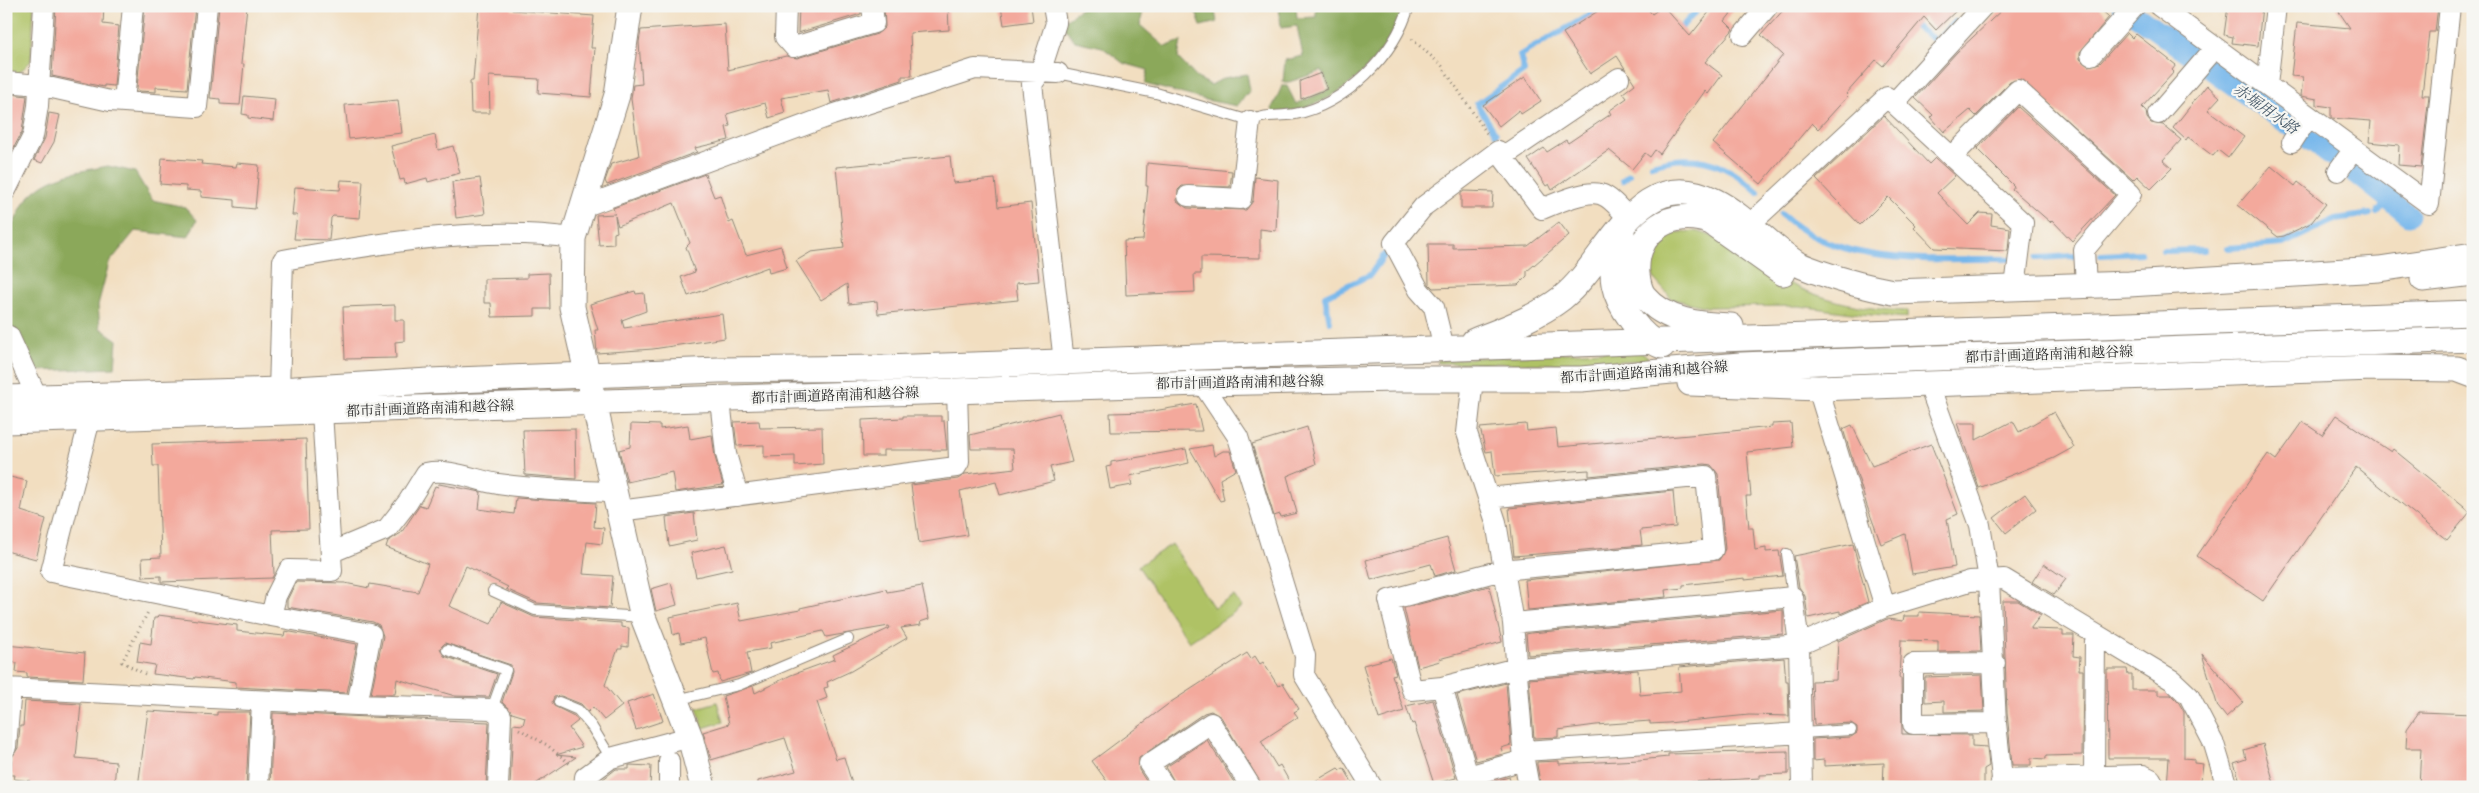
<svg xmlns="http://www.w3.org/2000/svg" width="2479" height="793" font-family="'IM FELL French Canon','Noto Serif JP',serif">
<rect width="100%" height="100%" fill="#f6f6f2"/>
<filter id="ink" filterUnits="userSpaceOnUse"><feTurbulence type="fractalNoise" baseFrequency=".02" numOctaves="2"/><feDisplacementMap in="SourceGraphic" scale="10" xChannelSelector="R" yChannelSelector="G"/><feConvolveMatrix kernelMatrix="1 2 1 2 8 2 1 2 1" color-interpolation-filters="sRGB"/></filter>
<filter id="wash" filterUnits="userSpaceOnUse"><feTurbulence type="fractalNoise" baseFrequency=".0096" numOctaves="4" result="noise"/><feDisplacementMap in="SourceGraphic" scale="20" xChannelSelector="R" yChannelSelector="G"/><feGaussianBlur stdDeviation="1.12" result="paint"/><feColorMatrix in="noise" values="0 0 0 0 0 0 0 0 0 0 0 0 0 0 0 0 0 1.4 0 .05"/><feComposite in="paint" operator="in"/></filter>
<g filter="url(#wash)">
<rect width="100%" height="100%" fill="#f2dec0"/>
<path fill="#afc265" stroke="#6d7648" d="M6,6H34L31,61L18,74L6,72Z
M1693,231C1723,235 1746,259 1772,274C1815,299 1858,309 1907,311V318L1860,314L1799,306L1708,307L1672,299L1655,280L1651,270L1652,259L1658,246L1666,238L1673,233Z
M1638,349L1648,357L1647,360L1554,364L1437,363L1438,360Z
M1172,544L1214,608L1234,596L1242,607L1189,642L1138,566Z
M717,702L723,722L703,728L697,708Z"/>
<path fill="#8ba85a" stroke="#5b6a42" d="M1084,6H1144L1140,25L1165,47L1181,41L1178,58L1197,78L1211,85L1224,78L1247,74L1250,90L1237,106L1206,100L1145,84L1148,70L1123,63L1102,47L1075,41L1061,23Z
M1214,6L1217,22L1201,26L1194,7Z
M1279,6H1296L1297,18L1316,17V6H1405C1403,18 1396,27 1390,37C1363,81 1326,109 1274,113L1272,109L1282,86H1287L1296,104L1330,89L1322,71L1289,82H1283L1285,60L1303,56L1297,26L1281,28Z
M108,166L135,172L152,200L185,207L197,220L188,237L135,231L109,263L98,305L100,328L117,340L115,368L35,371L20,339L6,325V235C16,224 19,208 28,198C49,174 78,172 108,166Z"/>
<g fill="none" stroke-linecap="round" stroke-linejoin="round">
<path stroke="#77b7eb" stroke-width="6" d="M1911,23L1936,41L1955,22
M1677,32L1701,6
M1496,134L1477,104L1524,71L1520,55L1602,8L1607,14
M1652,165C1693,151 1728,163 1758,192
M1623,180L1629,175
M2377,212L2389,199
M1781,214C1842,269 1933,258 2009,259
M2228,248L2283,244L2336,219L2370,214
M2163,251L2204,250
M2101,255L2141,253
M2038,258L2074,256
M1330,322L1325,296L1370,275L1385,254"/>
<path stroke="#77b7eb" stroke-width="21" d="M2122,6L2348,167L2409,215"/>
</g>
<g id="blocks">
<path fill="#f3a99c" d="M56,6H104L103,24L119,26L114,86L104,85V87L52,76Z
M145,6H195L187,89L156,87V92L139,91L137,88Z
M219,6H247L241,64H244L240,105L220,104V99L210,98Z
M479,6H512V10L594,16L591,48H595L591,97L538,93L539,79L489,76L490,113H471L470,81H473Z
M799,6H860L861,14L798,33Z
M884,6H948L949,30L910,33L912,76H902V80L831,103L828,90L781,98L785,113L769,118L765,103L727,114L730,126L726,127L729,140L695,148L697,152L607,185L605,181L611,164L639,156L631,99L633,85L642,84L639,42L641,30L725,24L728,70L786,56L797,58L877,34L885,27Z
M1001,6H1031L1033,21L1004,25Z
M1606,6H1645L1652,14L1663,6L1690,36L1714,6H1737L1725,21L1733,29L1731,32L1705,62L1722,75L1708,94L1705,91L1660,154L1655,150L1650,157L1645,153L1632,169L1609,150L1552,190L1549,184L1546,186L1528,159L1544,148L1547,152L1566,140L1568,143L1611,114L1609,111L1627,98L1623,93L1635,84L1617,56L1590,74L1563,33Z
M1787,6H1961L1936,30L1924,17L1883,66L1876,60L1846,94L1848,96L1818,129L1812,123L1761,184L1713,143L1783,55L1761,35Z
M2006,6H2097L2109,17L2080,52V59L2088,66L2100,63L2127,33L2132,38L2136,34L2176,65L2172,70L2174,72L2142,107L2146,111L2147,118L2151,123L2163,125L2181,140L2163,160L2172,168L2151,189L2137,176L2133,180L2021,79L2010,82L1976,116L1970,110L1944,132L1931,117L1933,115L1915,98L1957,52Z
M2228,6H2262L2258,46L2232,43L2233,37L2224,35Z
M2335,6H2438L2435,32H2429L2422,95H2429L2421,167L2398,165L2399,145L2369,142L2371,121L2331,118V107L2317,105V99L2301,96L2303,77L2291,76L2297,23L2350,28Z
M1321,73L1327,89L1301,99L1300,81Z
M1525,77L1541,101L1521,114L1519,110L1499,126L1483,105Z
M2207,85L2220,97L2208,110L2244,137L2228,158L2218,150L2213,156L2188,137L2186,140L2173,128Z
M11,94L27,96L22,132L11,153L6,151V97L9,98Z
M244,96L275,99L273,121L248,118V115L242,114Z
M398,100L402,133L349,139L345,105Z
M2018,107L2115,195L2072,241L2052,220L2050,222L2012,189L2014,186L1977,149Z
M49,113L60,115L54,142L42,163L34,160L45,138Z
M1884,116L1929,164L1935,158L1955,176L1937,193L1968,225L1980,213L1992,214L1991,225L2010,228L2008,251L1934,248L1914,227L1916,225L1888,197L1860,225L1816,179Z
M435,135L438,150L453,146L460,173L428,182L427,178L405,184L404,179L400,180L391,146Z
M950,156L953,183L995,179L998,207L1031,203L1039,281L1016,283L1018,300L878,314L877,301L849,304L847,284L821,300L796,261L811,252L844,248L836,167Z
M162,158L202,161L201,164L236,167L237,163L259,165L255,209L235,207V200L201,197V191L186,190V186L160,184Z
M1147,163L1232,171L1230,187L1182,186L1178,190L1177,201L1187,208L1246,210L1253,201L1255,177L1278,180L1276,231L1260,229V258L1201,257V274H1194L1195,292L1126,295L1124,241L1143,240L1148,186H1146Z
M2271,166L2295,186L2298,182L2326,204L2311,223L2284,236L2278,237L2238,205Z
M705,174L714,197L720,195L729,223L733,221L746,255L781,246L787,268L769,273L768,267L688,296L681,277L695,272L686,247L690,243L674,203L618,226L615,216L617,232L614,233V244L599,245L596,215L615,214L613,208Z
M480,178L485,214L456,218L452,182Z
M341,180L363,181L360,218L333,216L331,218L329,240L294,239L297,215H292L295,187L340,190Z
M1464,191L1493,192L1492,208H1461V193Z
M1559,222L1569,235L1527,271V276L1518,285L1433,288L1429,284L1428,244H1453V248L1528,246Z
M549,273L550,309H535V316L492,317L491,303H484V279L527,278V274Z
M635,291L636,294L644,293L646,311L622,320L624,328L722,314L725,338L653,349L597,353L595,330H598L590,304Z
M395,305V320H404V341L395,342L396,358L345,359L343,307Z
M1196,404L1202,431L1111,432L1110,413L1147,412Z
M2054,412L2074,447L2054,458L1979,488L1957,423H1976V440L2013,421L2019,432Z
M1059,413L1072,462L1050,467L1054,481L1000,495L996,482L960,491L967,535L919,543L911,485L958,479L965,474L1015,468L1013,449H971L970,435Z
M2336,415L2391,452L2393,449L2470,512L2447,540L2356,467L2263,601L2197,556L2268,454L2276,460L2303,422L2322,435Z
M903,416H941V421H944L947,450H883V456H863L862,420L903,418Z
M759,421L760,428L822,427L823,464L795,466V456L764,457V445L737,446L734,422Z
M1791,423L1793,447L1747,452L1751,496H1746L1749,528H1753L1755,550L1766,548V552L1779,551L1783,576L1745,580V578L1683,585V588L1665,590L1666,597L1528,610L1525,580L1719,560L1725,549L1718,474L1711,465L1705,464L1589,476V470L1495,476L1492,451L1486,452L1480,428L1526,424L1527,431L1556,428L1558,447L1722,432L1772,427V424Z
M631,424L660,425V429L688,425L690,439L712,435L715,457L723,485L675,492L672,472L627,482L619,450L630,447Z
M1852,425L1872,466L1931,444L1958,514L1947,519L1955,567L1912,574L1905,534L1881,544L1867,506L1843,429Z
M1307,427L1316,464L1287,476L1297,513L1281,517L1280,514L1274,516L1252,444Z
M575,429L576,479L525,475L523,430Z
M306,439L309,529L272,530L274,574L272,578L161,582V576L143,577L142,558L161,557L158,466H153L152,444Z
M1212,445L1214,456L1223,451H1230L1236,470L1220,479L1224,500L1220,501L1190,449Z
M1186,449L1189,463L1130,476L1132,485L1110,489L1106,467L1111,466V462Z
M6,476L27,481L21,511L46,519L36,559L6,551Z
M439,484L481,492L479,509L514,514L516,498L596,503L594,527L604,528L602,544L587,542L583,574L613,576L610,608L537,603L506,589L508,587L466,566L449,606L491,624L501,602L534,617L621,623V627L629,628L628,647L622,646V649H618L605,685L622,706L604,720L593,707L588,712L581,704L561,696L554,697L552,702L554,706L574,716L578,721L569,728L582,747L556,755L576,757L531,787H510L513,724L523,725L525,717L512,713L502,702L512,672L511,665L445,643L440,648L444,656L497,674L489,697L455,696L397,679L395,694H371L383,636L379,625L373,622L287,607V600L296,582L345,583L369,588L370,584L418,592L428,564L386,547L388,541L401,533L420,505L426,507L435,486L438,487Z
M1673,491L1676,527L1640,530L1642,545L1514,556L1509,508Z
M2025,494L2036,509L2006,533L1994,518Z
M694,513L697,540L669,546L666,517Z
M1447,538L1456,570L1435,576L1431,564L1371,580L1366,560Z
M1853,544L1868,602L1840,614V611L1808,618L1805,596L1799,587L1794,556Z
M726,545L732,569L696,577L691,553Z
M2044,564L2066,579L2054,595L2032,582Z
M671,583L677,605L656,611L651,589Z
M922,586L929,619L920,622L921,625L901,628L907,638L851,671L827,682L828,687L824,688L827,698L817,702L836,759L844,757L853,787H758V781L796,771L785,738L711,760L703,732L729,724L723,696L753,686L755,693L791,675L835,659L833,655L890,628L889,626L826,637L823,631L770,643L771,648L747,652L751,673L720,682L718,673L713,674L705,638L681,643L679,633L673,635L670,617L737,603L741,621L800,610V608L886,589L887,592Z
M1489,586L1502,642L1439,659L1440,661L1418,667L1404,608Z
M2003,601H2018L2041,615L2030,629L2063,630V635H2074L2073,656L2080,657L2079,670H2083L2082,755L2046,756V759L2031,758V765H2012L2007,712Z
M1783,610V634L1528,655L1526,634L1531,633Z
M1919,612L1979,615L1981,651L1938,652V641L1901,640L1899,678H1901L1902,734L1972,735V746L1987,747L1989,766L1984,769V787H1883L1884,763L1824,766V760L1813,761V739L1851,737L1857,733V727L1851,723L1814,725L1812,681L1836,680L1838,641L1887,619L1903,621L1904,616H1919Z
M158,615L237,625V631L284,636L285,631L357,644L347,693L236,687V682L195,677L194,679L153,674L155,665L137,662L140,642L151,644L154,618H157Z
M6,645L85,653L83,680L27,677V673L16,672L17,663L6,662Z
M1247,653L1251,659L1255,656L1260,664L1263,662L1278,686L1283,683L1299,709L1294,712L1298,717L1261,741L1277,767L1280,765L1289,781L1279,787H1263L1221,717L1211,711L1204,713L1139,758V770L1150,787H1111L1092,761L1171,702Z
M2202,654L2243,702L2226,717L2218,707Z
M1391,658L1396,674L1392,675L1404,711L1379,719L1363,665Z
M1784,658L1786,681H1788L1789,716L1749,715L1668,723L1650,724V721L1596,725L1558,730V737L1534,738L1529,679L1638,670L1640,695L1681,691L1679,667Z
M2107,669H2127L2128,674H2132V690H2158V695H2171L2179,703L2184,712V758L2194,759V763L2203,764L2200,787H2167L2169,758H2108Z
M1982,675L1984,711L1944,712V701L1925,702V677Z
M1506,683L1511,745L1501,748L1503,754L1476,761L1457,695Z
M654,694L663,721L636,730L627,703Z
M1433,700L1456,778L1434,784L1414,723L1412,724L1406,706Z
M25,701L81,704L76,758L116,762L114,787H29L30,781L14,779L15,775H10L12,757L18,748L20,726H23Z
M148,711L217,715V712H250L246,787H138Z
M2419,712L2473,714V787H2419L2421,748H2406L2407,729Z
M273,713L489,722L486,787H270Z
M1207,740L1237,787H1177L1166,767Z
M2263,744L2275,787H2242L2234,763L2246,759L2244,750Z
M1788,751V774L1760,775V778L1658,784L1659,787H1640V784L1541,787L1537,765V762L1559,761V764L1639,760L1668,757V754Z
M629,765L651,766L650,787H601L602,780L616,769H629Z
M1338,768L1340,770L1344,768L1355,787H1305Z
M1509,777L1512,787H1481L1480,785Z"/>
</g>
</g>
<g filter="url(#ink)">
<use href="#blocks" fill-opacity="0" stroke="#8e8476" stroke-width="1"/>
<g fill="none" stroke-linecap="round" stroke-linejoin="round">
<g stroke="#8e8476" stroke-width="12">
<path id="service" d="M1058,73L1156,93L1250,121C1268,113 1278,117 1295,114C1346,104 1395,55 1409,6
M1787,554L1793,597
M493,591L535,610L643,617
M447,650L506,670L492,709
M676,700L739,685L848,639
M559,702L578,710L592,727L611,758
M1801,733L1851,730"/>
</g>
<g stroke="#8e8476" stroke-width="22">
<path id="minor" d="M786,6L785,37L794,47L874,23L872,6
M1053,6L1056,23L1040,73L1032,84L1064,362
M2159,6L2429,204L2450,6
M1743,35L1768,6
M2091,55L2135,6
M6,82L39,85L110,101L197,107L207,6
M2267,85L2276,6
M124,102L133,6
M1894,103L1983,6
M2158,114L2215,48
M2292,142L2309,116
M1502,157L1619,78
M1952,157L2018,90L2131,194L2084,250L2086,285
M2338,171L2354,149
M6,190L33,136L38,106L44,6
M1188,196L1241,199L1250,121
M580,208L832,115L975,69L1058,73
M1748,226L1887,97L2023,223L2015,287
M6,335L9,336L37,397
M1444,348L1434,307L1419,290L1394,243L1424,206L1498,151L1542,209C1556,203 1585,190 1600,194C1611,197 1621,210 1628,218
M1473,379L1467,433L1496,522L1513,623L1524,760L1529,787
M1202,383L1238,437L1305,656L1304,675L1372,787
M1929,385L1980,525L1989,580L2004,579L2172,680L2189,696L2214,744L2227,787
M279,390L283,260C375,244 480,225 573,238
M720,400L726,454L738,496
M90,419L51,572L271,616L276,596L289,570L332,571L322,412
M1488,498L1706,476L1713,550L1502,570L1389,600L1412,690L1442,687L1517,668L1799,645L1885,607L1818,388
M619,511L956,467L959,462L957,390
M332,552L387,529L408,502L426,473C449,468 475,480 498,484C536,489 575,491 613,492
M1885,607L1970,581L1989,580L1996,723L2002,779L2000,787
M271,616L371,634L357,705
M1513,623L1793,597L1799,645L1802,787
M1995,663L1913,664V724L1996,723
M1442,687L1468,776L1524,760
M6,688L357,705L492,709L501,716L498,787
M6,747L11,688
M1524,751L1801,733
M669,761V787
M2094,776L2095,635
M2002,779L2143,775L2151,779L2155,787
M258,787L262,701
M584,787L585,777L611,758L690,737
M1165,787L1149,764L1211,723L1251,787"/>
</g>
<g stroke="#8e8476" stroke-width="27">
<path id="tertiary" d="M630,6L617,95L573,238L572,307L643,617L690,737L703,787
M1622,231C1616,247 1611,268 1614,284C1618,306 1642,339 1662,346
M2423,279L2473,273
M1731,326C1699,325 1666,322 1644,296C1639,290 1638,282 1637,274C1634,231 1672,207 1711,222L1783,273
M1474,341C1504,329 1536,318 1562,298C1609,261 1637,161 1715,201C1745,216 1768,245 1796,263C1803,267 1813,270 1821,273C1847,282 1866,287 1893,292L2129,284L2379,269L2473,255
M1690,383L1818,388L2373,368L2457,369L2473,375
M6,398L279,390L429,381L719,370L884,368L2473,313
M6,421L1202,383L1396,379H1581L1740,365L2473,339"/>
</g>
<path stroke="#8e8476" stroke-width="3" stroke-dasharray="1 4" stroke-linecap="butt" d="M1412,39L1442,66L1488,135
M145,674L122,662L149,610
M519,729L547,745L570,764"/>
<use href="#service" stroke="#fff" stroke-width="10"/>
<use href="#minor" stroke="#fff" stroke-width="20"/>
<use href="#tertiary" stroke="#fff" stroke-width="25"/>
</g>
</g>
<g text-anchor="middle" stroke-width="4.5" stroke-linejoin="round" paint-order="stroke">
<g font-size="14" fill="#2b2b2b" stroke="#f6f6f2">
<text transform="translate(2049 354) rotate(-2)" y="5">都市計画道路南浦和越谷線</text>
<text transform="translate(1644 372) rotate(-4)" y="5">都市計画道路南浦和越谷線</text>
<text transform="translate(1240 382) rotate(-1)" y="5">都市計画道路南浦和越谷線</text>
<text transform="translate(835 395) rotate(-2)" y="5">都市計画道路南浦和越谷線</text>
<text transform="translate(430 408) rotate(-2)" y="5">都市計画道路南浦和越谷線</text>
</g>
<g font-size="15" font-style="italic" fill="#425565" stroke="#f6f6f2">
<text transform="translate(2266 109) rotate(35)" y="5">赤堀用水路</text>
</g>
</g>
<rect width="2479" height="793" fill="none" stroke="#f6f6f2" stroke-width="25"/>
</svg>
